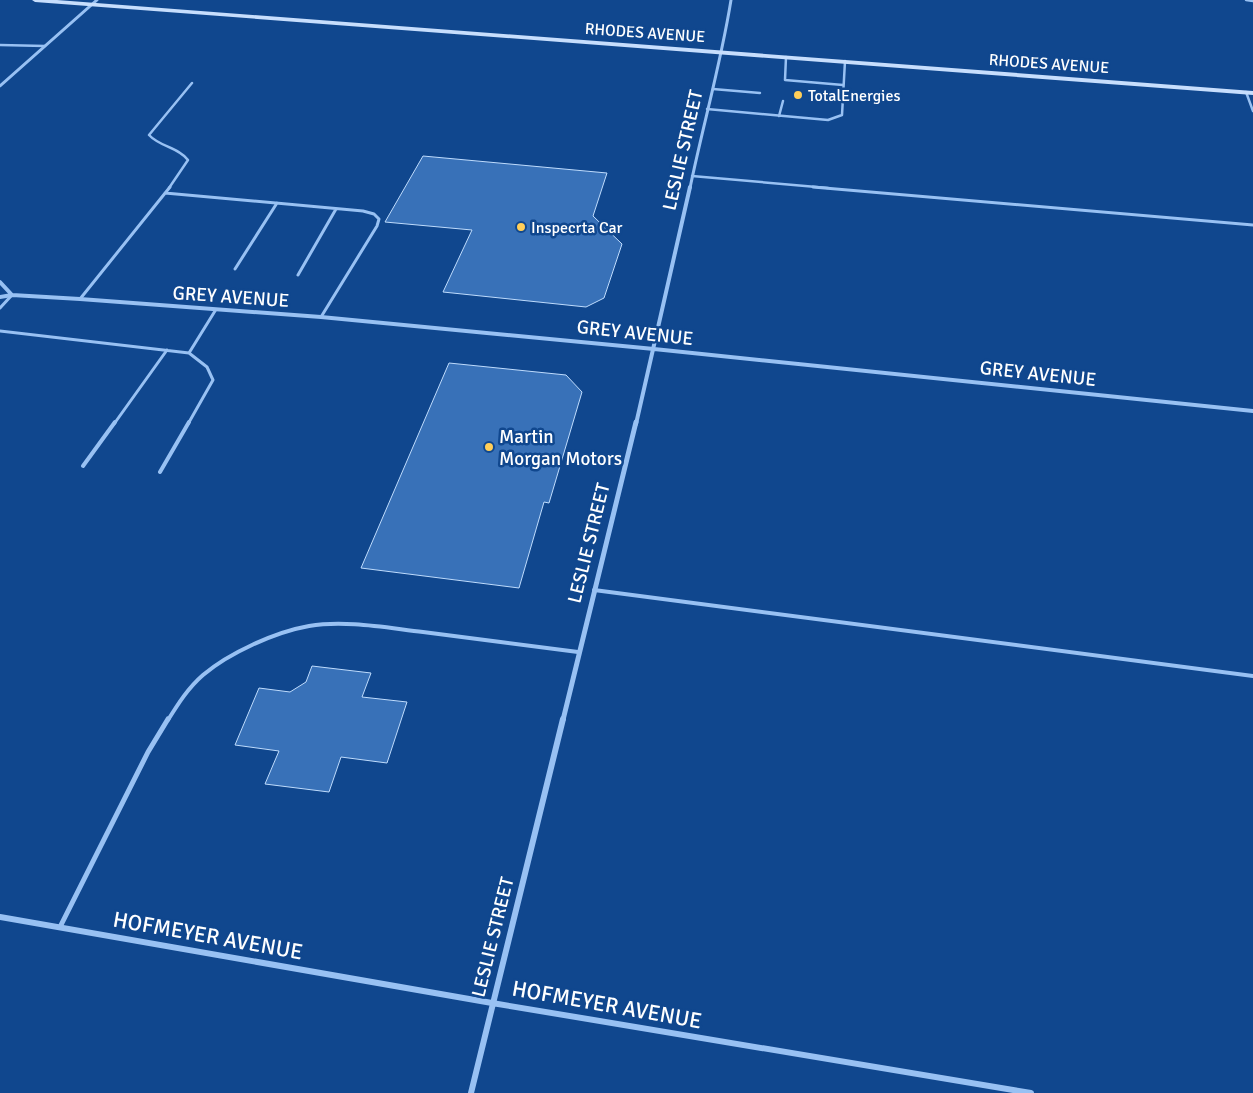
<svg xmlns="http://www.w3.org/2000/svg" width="1253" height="1093" font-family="Signika,sans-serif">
<rect width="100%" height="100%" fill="#10478e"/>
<path fill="#3871b8" stroke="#bfdcfd" d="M423,156L607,173L593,216L622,244L604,298L586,307L443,292L472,230L385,222Z
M449,363L566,375L582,392L549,503L544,502L519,588L361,568Z
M312,666L371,673L362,697L407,702L387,763L341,757L329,792L265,784L279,751L235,745L259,688L290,692L306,682Z"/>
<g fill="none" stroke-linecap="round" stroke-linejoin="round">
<path stroke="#98c1f3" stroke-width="2.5" d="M1246,0L1253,1
M0,45L45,46
M786,57L785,80L843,85
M713,89L760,93
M1246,92L1253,111
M707,109L828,120L842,115L845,61
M779,116L783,101
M692,176L828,188
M169,188L188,160C178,147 160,147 149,135L192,83"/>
<path stroke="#98c1f3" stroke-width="3" d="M813,187L1253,225
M165,193L363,211L374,214L379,219L377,226L321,317
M235,269L277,203
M298,275L336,209
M80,299L170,187
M0,308L12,295
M0,331L189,353L215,311
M114,424L167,350
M188,424L213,380L207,367L189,353"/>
<path stroke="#98c1f3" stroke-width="4" d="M83,466L115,422
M160,472L189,422
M594,590L1253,676
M168,720C178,704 188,688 203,675C229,653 275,632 309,626C346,620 387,628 423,632C475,639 526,645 578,652"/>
<path stroke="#98c1f3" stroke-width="5" d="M60,927L148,752L168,719"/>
<path stroke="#98c1f3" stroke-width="3" d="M0,86L97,0
M690,188C703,125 721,63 731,0"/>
<path stroke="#98c1f3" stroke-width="4" d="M0,282L12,295
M0,297L12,295L80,299L321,317L654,349L1253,411
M636,424L690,187"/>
<path stroke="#98c1f3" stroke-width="5" d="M563,720L636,422"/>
<path stroke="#98c1f3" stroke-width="6" d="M0,917L492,1003L1031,1093
M471,1093L563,719"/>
<path fill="#c7defd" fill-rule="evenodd" d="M32,0H57L1253,91V95L35,2Z"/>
</g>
<g fill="#ffce59" stroke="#10478e" stroke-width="2">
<circle cx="798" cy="95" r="5"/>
<circle cx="521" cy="227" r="5"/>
<circle cx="489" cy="447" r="5"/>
</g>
<g text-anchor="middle" stroke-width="5" stroke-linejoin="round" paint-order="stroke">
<g font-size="16" fill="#fff" stroke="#10478e">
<text transform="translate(645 32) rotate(4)" y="6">RHODES AVENUE</text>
<text transform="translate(1049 63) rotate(4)" y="6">RHODES AVENUE</text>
</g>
<g font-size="16" fill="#fff" stroke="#10478e" text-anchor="start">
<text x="808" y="101">TotalEnergies</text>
<text x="531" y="233">Inspecrta Car</text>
</g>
<g font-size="19" fill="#fff" stroke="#10478e">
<text transform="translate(682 150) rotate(-77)" y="7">LESLIE STREET</text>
<text transform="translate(231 296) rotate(4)" y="7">GREY AVENUE</text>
<text transform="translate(635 332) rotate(6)" y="7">GREY AVENUE</text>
<text transform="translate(1038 373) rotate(6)" y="7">GREY AVENUE</text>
<text transform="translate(588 543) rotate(-76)" y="7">LESLIE STREET</text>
<text transform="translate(492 937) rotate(-76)" y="7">LESLIE STREET</text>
</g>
<g font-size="19" fill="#fff" stroke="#10478e" text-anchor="start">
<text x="499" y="443">Martin<tspan x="499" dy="22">Morgan Motors</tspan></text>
</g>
<g font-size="22" fill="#fff" stroke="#10478e">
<text transform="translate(208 935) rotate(10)" y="8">HOFMEYER AVENUE</text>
<text transform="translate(607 1004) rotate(10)" y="8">HOFMEYER AVENUE</text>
</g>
</g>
</svg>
